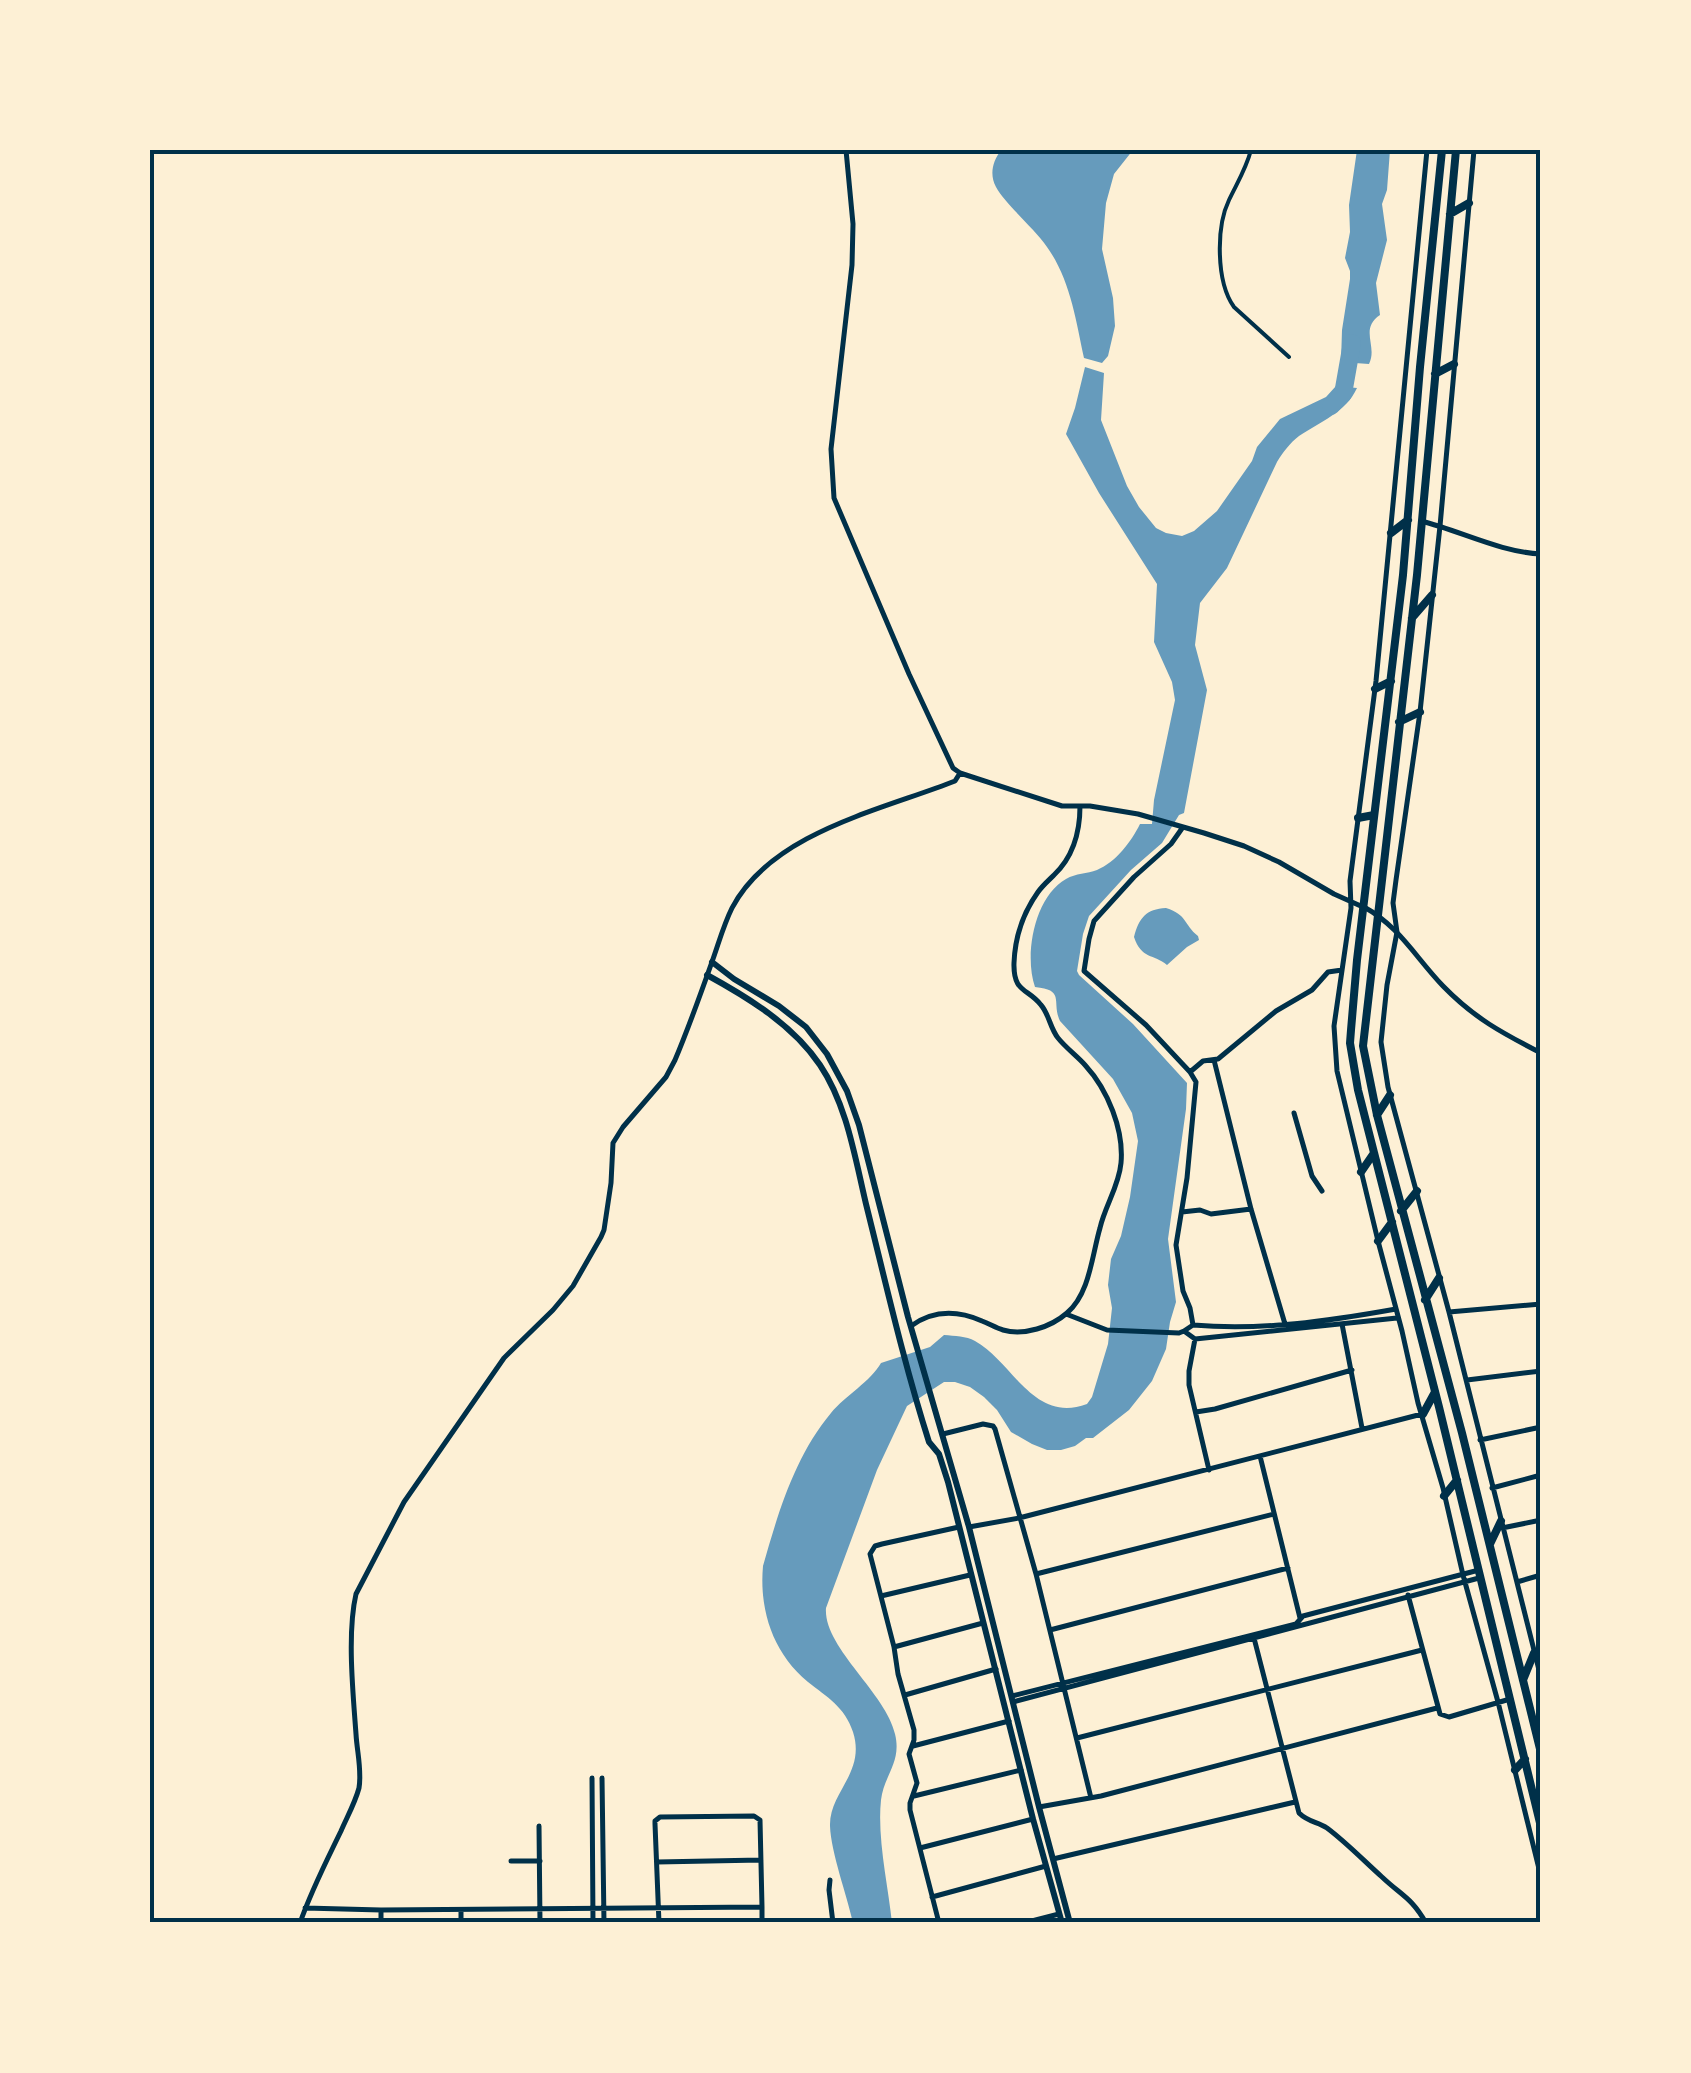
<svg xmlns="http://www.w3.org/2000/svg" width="1691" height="2073" font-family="'IBM Plex Sans',sans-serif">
<rect width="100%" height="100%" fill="#fdf0d5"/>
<path fill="#669bbc" d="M1001,150H1133L1114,174L1106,203L1102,249L1113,298L1115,326L1108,356L1102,363L1084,358C1076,320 1070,279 1047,247C1034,228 1006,205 996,187C989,174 993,161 1001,150Z
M1357,150H1390L1387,190L1382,204L1387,240L1376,283L1380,315C1359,329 1378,346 1369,364L1341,362L1342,330L1350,279V271L1345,258L1350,232L1349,205Z
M1085,367L1104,373L1101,420L1127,486L1139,507L1156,528L1166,533L1182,536L1194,531L1217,511L1252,461L1257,447L1280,419L1326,397L1336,386L1357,388C1346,412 1320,422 1299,436C1290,443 1283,452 1277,462L1227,568L1200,603L1195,645L1207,690L1184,813L1179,815L1162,843L1131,870L1089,916L1083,934L1077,971L1079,975L1133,1024L1187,1083L1186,1109L1168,1239L1176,1302L1170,1322L1166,1349L1152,1381L1129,1410L1093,1438H1086L1075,1446L1061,1450H1047L1032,1444L1011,1432L997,1410L984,1397L970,1387L955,1382H944L907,1406L877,1470L826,1608C823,1647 886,1693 895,1734C902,1762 884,1775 881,1800C877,1838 888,1885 892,1923H853C847,1895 831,1853 830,1826C829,1792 866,1773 853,1732C845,1707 827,1697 808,1682C773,1653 759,1610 763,1566C778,1513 795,1456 831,1413C845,1396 871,1381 881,1363L930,1347L944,1335C955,1336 966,1336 975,1341C1013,1362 1033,1424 1087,1404L1092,1397L1108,1344L1112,1308L1108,1285L1111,1259L1121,1236L1130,1197L1138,1141L1132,1113L1113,1079L1060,1021C1051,1002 1066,990 1035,987C1024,956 1034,897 1066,879C1076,873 1087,874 1097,870C1116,862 1131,842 1140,824H1152L1154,800L1175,700L1172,682L1154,642L1157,584L1099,493L1066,434L1075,408Z
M1166,908C1188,915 1183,924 1198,936L1199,940L1187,947L1167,965C1154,954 1141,959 1134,937C1139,918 1146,909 1166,908Z"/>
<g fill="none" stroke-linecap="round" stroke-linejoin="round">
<path stroke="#669bbc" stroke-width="18" d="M1331,406L1343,394L1352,343"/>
<path stroke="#003049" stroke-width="4" d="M1251,150C1246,169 1237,183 1229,200C1216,227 1216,282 1234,307L1289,357"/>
<path stroke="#003049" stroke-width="5" d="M846,150L853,224L852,265L831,449L834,498L909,674L953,768L960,773L1062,806H1090L1138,814L1204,833L1244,846L1279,862L1334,894L1363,907
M1427,150L1376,681L1350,881L1351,908L1334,1026L1337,1071L1378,1241L1402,1331L1418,1403L1443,1488L1463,1575L1498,1702L1541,1877
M1474,150L1440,526L1420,712L1396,880L1393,903L1397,932L1387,985L1381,1042L1388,1087L1449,1312L1541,1678
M1183,827L1171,844L1134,877L1094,921L1089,939L1084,971L1146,1025L1190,1072L1196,1082L1187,1178L1176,1245L1183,1291L1190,1308L1193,1325
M1214,1060L1251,1209L1285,1324
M1190,1072L1203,1061L1218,1059L1276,1011L1312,990L1328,972L1342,970
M1294,1113L1312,1176L1322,1191
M1182,1212L1200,1210L1211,1214L1251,1209
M1396,1309C1329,1321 1261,1331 1193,1325L1184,1331L1195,1339L1397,1318
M1449,1312L1541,1304
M1066,1314L1107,1330L1179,1333L1184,1331
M1342,1324L1362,1428
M911,1326C933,1310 957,1310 982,1321C990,1324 996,1328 1003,1330C1024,1336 1051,1327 1067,1313C1090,1293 1092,1255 1100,1228C1105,1206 1119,1186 1121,1163C1124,1130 1108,1090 1085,1065C1077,1056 1066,1048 1058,1038C1050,1028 1049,1014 1041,1005C1028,988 1013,993 1014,963C1015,937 1023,913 1038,892C1043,885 1048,881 1054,875C1073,857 1080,832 1080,806
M1195,1339L1189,1371V1385L1209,1470
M1467,1380L1541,1371
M1196,1412L1215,1409L1352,1370
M943,1434L983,1424L993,1426L995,1429L1036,1574L1091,1798
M1480,1440L1541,1427
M1260,1456L1300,1618
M1492,1488L1541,1475
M969,1527L1019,1518L1422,1414
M1502,1528L1541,1520
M1036,1574L1274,1514
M1517,1582L1541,1575
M1408,1595L1440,1714L1449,1717L1510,1699
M881,1596L970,1575
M1050,1630L1288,1568
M1254,1638L1299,1813C1308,1822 1318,1822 1327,1828C1347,1843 1364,1861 1382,1877C1402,1896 1411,1897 1426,1923
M894,1647L983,1623
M905,1695L996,1669
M1012,1696L1296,1624L1303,1616L1479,1570
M1013,1702L1479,1578
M1077,1738L1422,1650
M913,1746L1009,1721
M592,1778L593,1923
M602,1778L604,1923
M914,1796L1021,1770
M1039,1807L1101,1796L1437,1708
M539,1826L540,1923
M920,1848L1033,1819
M1053,1859L1295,1802
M511,1861H540
M657,1862L761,1860
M830,1880L829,1890L833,1923
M932,1897L1046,1866
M305,1908L381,1910
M461,1910V1923
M300,1923C311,1891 326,1862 341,1831C347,1817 355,1803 359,1788C362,1770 357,1752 356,1734C353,1693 347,1633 356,1594L404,1502L504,1358L553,1310L573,1286L601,1237L604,1230L611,1183L613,1143L623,1127L666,1077L675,1060C689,1027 701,993 713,959C719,942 724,924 732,908C772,832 882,810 955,781L960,773
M381,1923V1910L762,1907V1923
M659,1923L655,1824V1821L660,1817L754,1816L760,1820L762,1907
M939,1923L910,1810V1803L917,1783L909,1754L914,1740V1730L898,1674L894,1647L870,1554L875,1546L882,1544L959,1527
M1024,1923L1059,1914"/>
<path stroke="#003049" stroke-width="5" d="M1421,521C1461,531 1500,552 1541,554
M1364,907C1399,926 1416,958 1443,986C1474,1018 1502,1033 1541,1053"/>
<path stroke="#003049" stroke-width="6" d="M712,962L734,979L779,1006L806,1027L827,1054L847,1091L859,1125L908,1317L969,1527L1039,1807L1070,1923
M707,975C749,998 793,1025 820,1065C847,1105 855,1158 866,1204C886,1284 904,1364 929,1442L939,1454L948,1482L1033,1819L1062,1923"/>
<path stroke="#003049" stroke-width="8" d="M1442,150L1420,367L1403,575L1357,960L1351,1030L1350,1043L1358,1090L1439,1407L1541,1827
M1456,150L1417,575L1363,1046L1377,1115L1462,1433L1541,1753
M1450,214L1469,203
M1435,374L1454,364
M1391,533L1408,520
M1412,618L1432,595
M1375,689L1391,681
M1399,722L1420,712
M1358,818L1374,815
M1377,1115L1390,1095
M1361,1172L1374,1153
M1401,1211L1417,1191
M1378,1241L1392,1222
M1425,1300L1439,1278
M1423,1414L1435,1392
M1444,1496L1457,1480
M1490,1544L1501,1521
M1523,1680L1534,1653
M1515,1770L1525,1759"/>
</g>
<rect width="1691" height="2073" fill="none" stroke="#fdf0d5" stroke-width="305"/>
<rect x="152" y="152" width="1386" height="1768" fill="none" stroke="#003049" stroke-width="4"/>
</svg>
